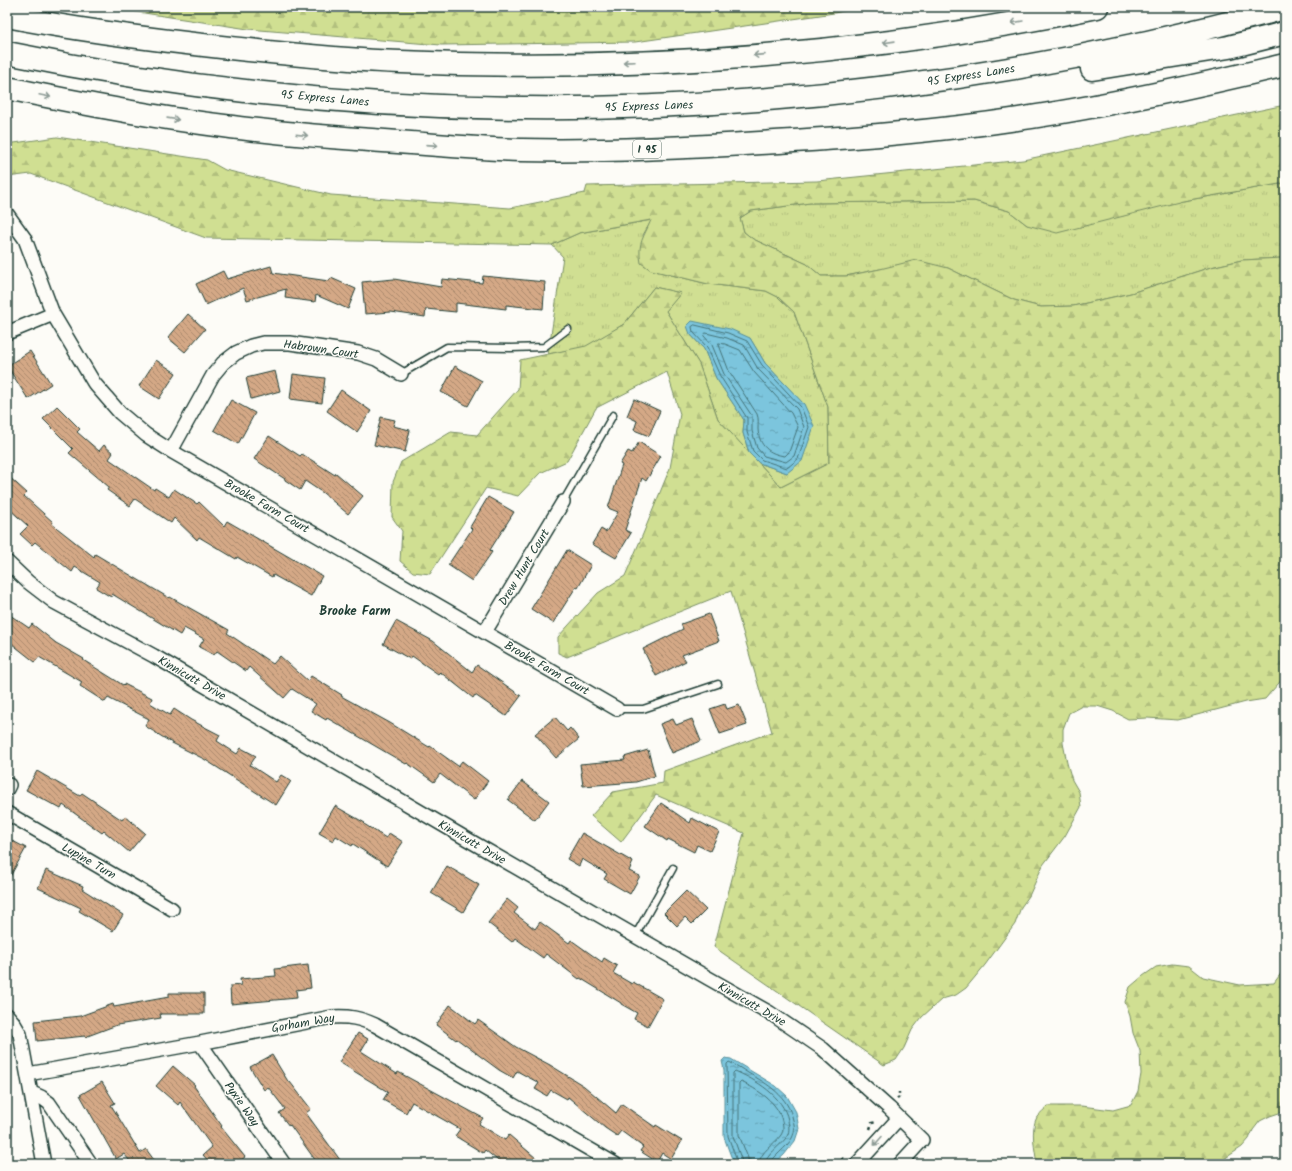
<svg xmlns="http://www.w3.org/2000/svg" width="1292" height="1171" font-family="Kalam,sans-serif">
<defs>
<pattern id="grass-tufts" width="24" height="20" patternUnits="userSpaceOnUse"><rect width="24" height="20" fill="#d0df92"/><path d="M3 7l-1-3M5 7V3M7 7l1-3M15 17l-1-3M17 17v-4M19 17l1-3" fill="none" stroke="#b2c07e"/></pattern>
<pattern id="forest-firs" width="22" height="20" patternUnits="userSpaceOnUse"><rect width="22" height="20" fill="#d0df92"/><path d="M5 1l3.5 6h-7zM16 11l3.5 6h-7z" fill="#b2c07e"/></pattern>
<pattern id="water-ripples" width="26" height="14" patternUnits="userSpaceOnUse"><rect width="26" height="14" fill="#7cc5dd"/><path d="M2 4q2-2 4 0t4 0M15 11q2-2 4 0t4 0" fill="none" stroke="#65a1b4"/></pattern>
<pattern id="building-back-hatch" width="6" height="6" patternUnits="userSpaceOnUse"><rect width="6" height="6" fill="#d4a886"/><path d="M-1 5l2 2M0 0l6 6M5-1l2 2" fill="none" stroke="#ab8a6e"/></pattern>
</defs>
<rect width="100%" height="100%" fill="#fdfcf7"/>
<filter id="ink" filterUnits="userSpaceOnUse"><feTurbulence type="fractalNoise" baseFrequency=".025" numOctaves="2"/><feDisplacementMap in="SourceGraphic" scale="8" xChannelSelector="R" yChannelSelector="G"/><feConvolveMatrix kernelMatrix="1 2 1 2 8 2 1 2 1" color-interpolation-filters="sRGB"/></filter>
<g filter="url(#ink)">
<path fill="url(#grass-tufts)" stroke="#788e63" d="M1285,183V260L1282,258L1242,260L1211,267L1131,293L1073,306L1041,307L1014,300L948,268L880,269L846,276H821L807,264L753,239L744,232L740,218L751,211L810,203L974,201L1009,211L1027,225L1183,201Z
M652,220L643,235L651,270L708,284L766,291L778,297L794,312L828,407L829,463L781,487L759,463L787,473L804,405L765,363L750,338L690,334L704,349L716,378L744,420L743,433L749,453L718,419L699,364L666,311L680,293L654,287L624,324L586,347L548,354L563,257L552,245L579,233Z"/>
<path fill="url(#forest-firs)" stroke="#788e63" d="M105,7H863L834,13L635,42L441,45L248,29Z
M1285,105V183L1183,201L1057,233L1027,225L1009,211L974,201L810,203L751,211L740,218L744,232L753,239L807,264L821,276H846L880,269L916,260L948,268L1014,300L1041,307L1073,306L1131,293L1211,267L1242,260L1282,258L1285,260V676L1265,699L1246,702L1178,720L1147,718L1128,719L1113,711L1097,706H1082L1069,713L1063,729V743L1067,763L1072,780L1079,792L1081,807L1065,836L1043,865L1029,896L1021,907L1015,924L985,965L966,988L956,995L942,999L922,1017L912,1030L904,1048L896,1060L884,1065L714,947L744,833L656,795L621,842L591,816L613,792L663,783L664,771L772,732L731,591L567,657L558,653V637L598,593L625,576L643,534L670,468L680,414L667,372L596,408L567,461L540,473L518,496L486,488L430,574L413,572L400,561L402,531L392,517L393,482L401,462L451,432L477,435L518,389L520,360L586,346L624,324L654,287L681,293L666,311L699,364L718,419L781,487L829,463L828,407L794,312L778,297L766,291L708,284L651,270L641,263C637,243 644,237 651,220L579,233L552,245L206,238L31,174L7,177V144L57,137L207,160L225,170L331,195L510,208L585,193L587,186L817,181L1023,160Z
M1172,964L1189,966L1203,977L1240,985L1274,983L1285,968V1111L1270,1116L1260,1121L1253,1130L1249,1139L1242,1147L1221,1161L1214,1164H1037C1035,1150 1030,1130 1037,1117C1040,1113 1045,1109 1048,1106H1081L1113,1110L1131,1105L1138,1091L1141,1074L1140,1051L1133,1033L1130,1016L1125,1002L1130,987L1143,976L1156,967Z"/>
<path fill="url(#water-ripples)" stroke="#578f99" d="M692,321L730,329L750,338L765,363L804,404L814,426L802,461L787,473L759,463L749,453L743,433L744,420L716,378L704,349L690,334L687,326Z
M725,1058L731,1059L776,1086L787,1096L796,1112L799,1129L795,1141L784,1155L776,1162L771,1164H734L729,1151L724,1137V1070L722,1061Z"/>
<g fill="none" stroke-linecap="round" stroke-linejoin="round">
<path stroke="#447378" stroke-width="1" d="M695,325L728,333L747,341L762,365L801,407L809,427L798,459L787,468L762,460L753,451L747,432V418L720,376L707,347L693,332L692,327Z
M706,333L727,338L744,345L758,369L797,409L804,427L794,456L786,462L764,456L757,448L752,431V416L724,374L712,345L704,336Z
M719,343L725,344L740,350L754,372L791,413L798,427L789,452L785,456C769,454 759,446 758,429C758,424 759,419 757,414L729,371L719,345Z
M738,1164L728,1136L727,1064L729,1062C736,1065 742,1069 748,1073C768,1084 788,1096 793,1120C795,1127 795,1132 792,1138C788,1147 771,1158 770,1164
M743,1164L733,1136V1073L735,1071C756,1080 783,1096 788,1120C789,1127 790,1132 786,1138C780,1146 766,1155 765,1164
M749,1164L748,1158L739,1135V1084L741,1082C757,1089 778,1102 782,1121C783,1126 784,1130 781,1135C774,1145 760,1151 759,1164"/>
</g>
<path fill="url(#building-back-hatch)" stroke="#1f3d34" d="M271,266L273,273L329,281L331,278L356,289L348,309L316,295L315,302L285,298L286,289L247,300L243,288L206,305L196,284L223,271L227,279Z
M483,276L545,282L543,309L506,305V309L456,303V312L426,309L425,317L391,312L365,314L362,282L394,279L441,287L442,279L482,283Z
M188,314L205,329L185,352L168,338Z
M30,351L51,384L28,399L7,366Z
M156,360L176,373L159,399L139,386Z
M455,366L482,381L468,406L441,392Z
M275,371L280,391L251,399L246,378Z
M293,374L325,378L322,403L290,399Z
M341,390L371,411L357,432L327,411Z
M634,399L660,411L649,436L634,430L637,421L627,416Z
M231,400L255,413L238,444L214,430Z
M57,406L80,429L77,432L99,451L104,445L113,453L109,459L154,490L155,488L169,497L174,489L197,504L199,502L224,526L227,521L322,576L311,596L273,575L272,577L237,557L236,559L199,537L197,540L174,518L171,523L135,499L130,506L107,490L109,487L69,453L73,449L43,419Z
M381,417L395,420L393,426L410,430L405,452L374,445Z
M269,436L300,456L302,454L335,475L336,473L363,496L348,514L323,493L305,481L300,490L285,480V479L254,459Z
M639,442L661,456L646,481L642,478L625,530L631,533L616,558L592,544L601,529L606,532L618,512L608,508L622,465L620,464L628,451L632,453Z
M7,475L27,493L24,496L53,522L52,524L94,557L95,554L169,598L170,597L229,630L227,633L273,664L280,656L308,681L311,676L342,695L341,696L390,723L429,747L430,746L458,766L462,761L488,781L474,800L440,774L434,782L407,763L406,764L327,718L326,720L311,711L316,704L292,689L284,698L249,667L246,671L217,651L214,655L199,647L204,639L184,628L180,635L112,594L111,597L96,588L100,582L75,567L72,572L35,542L32,545L20,534L28,526L7,507Z
M488,497L514,512L490,550L492,552L472,581L448,565L472,529L470,527Z
M567,550L591,565L578,588L576,587L553,623L531,609Z
M7,613L29,628L32,624L56,643L84,659L83,660L123,685L124,684L152,698L150,703L170,715L174,709L191,720L220,735L217,741L237,754L241,748L256,756L250,765L276,782L281,775L291,781L276,805L204,759L172,743L145,726L149,719L108,698L105,702L80,686L82,682L39,657L35,662L7,640Z
M709,614L719,641L682,655L686,661L656,676L643,649L683,629L681,624Z
M396,621L433,641L472,672L477,665L521,696L506,716L475,695L473,698L440,672L438,674L412,656L410,659L383,644Z
M725,704L727,709L739,705L747,725L720,734L710,709Z
M555,717L567,731L570,728L579,739L556,758L535,734Z
M673,719L676,725L692,719L701,741L672,753L660,724Z
M648,750L655,776L636,782L583,786L580,764L625,760L624,757Z
M37,771L80,796L82,793L122,820L125,816L145,833L129,852L104,831L102,833L63,805L61,809L26,790Z
M522,781L549,801L535,820L508,800Z
M661,803L690,823L692,818L719,832L710,851L697,845L694,852L668,839L667,841L645,826Z
M335,806L365,823L364,824L386,838L389,833L403,842L387,866L353,844L352,846L336,836L333,841L319,833Z
M582,833L633,862L629,871L640,876L630,894L604,879L607,874L582,859L579,866L567,859Z
M7,838L26,848L7,882Z
M447,866L479,885L463,912L431,893Z
M46,870L83,886L82,889L123,915L113,931L79,911L81,908L38,888Z
M686,891L706,910L692,924L685,917L677,926L664,913Z
M507,899L518,908L514,913L535,929L540,922L569,943L571,940L602,962L604,958L617,966L613,973L632,984L633,982L663,999L648,1026L634,1019L637,1013L621,1004V1003L580,978L579,979L546,954L543,958L515,938L512,942L488,923Z
M308,965L311,988L296,990L297,998L231,1004L230,986L241,985L240,979L276,976L275,969Z
M169,993H204V1014H160L161,1018L117,1025L85,1037V1036L37,1041L35,1021L80,1016L113,1004L114,1007L169,997Z
M450,1005L475,1024L478,1020L516,1047L550,1065L584,1086L616,1113L622,1104L655,1127L656,1125L682,1141L671,1159L662,1153L657,1162L640,1151L643,1147L621,1131L617,1136L605,1128L568,1097L567,1099L551,1090L547,1096L535,1089L539,1083L517,1071L513,1078L499,1070L457,1039L456,1040L436,1025Z
M358,1033L368,1039L361,1051L397,1074L398,1072L483,1118L479,1124L505,1140L509,1135L543,1164H502L485,1150L483,1153L455,1136L460,1129L412,1102L406,1113L383,1100L388,1092L339,1062Z
M272,1055L289,1083L290,1082L311,1109L306,1113L343,1164H318L290,1125L289,1126L279,1113L285,1109L268,1087L264,1090L250,1067Z
M173,1066L195,1085L194,1086L222,1126L221,1127L245,1157L236,1164H211L203,1155L212,1147L180,1102L178,1105L156,1086Z
M102,1082L115,1103L111,1105L140,1153L146,1149L157,1164H125L130,1161L124,1154L116,1159L80,1095Z"/>
<g fill="none" stroke-linecap="round" stroke-linejoin="round">
<g stroke="#1f3d34" stroke-width="9">
<path id="service" d="M401,374L447,347L511,348L544,347L568,329
M563,502L613,415
M617,709H643L718,684
M635,936L673,868"/>
</g>
<g stroke="#1f3d34" stroke-width="16">
<path id="minor" d="M7,214L25,239L53,314L94,383L120,413L146,435L171,451L617,709
M7,333L53,314
M171,451L213,375L223,363L236,353L251,346L263,343H290L358,353L376,359L401,374
M7,562L28,582L54,602L154,656L467,839L708,978L770,1013L823,1049L889,1108L922,1140L900,1164
M485,632L563,502
M7,789L9,785
M7,813L172,909
M7,1015L13,1022L20,1034L44,1164
M200,1043L284,1164
M28,1074L200,1043L332,1017C349,1016 360,1018 375,1025L615,1164
M32,1093L41,1097L49,1103L91,1164
M857,1164L899,1118"/>
</g>
<g stroke="#1f3d34" stroke-width="25">
<path id="motorway" d="M7,16C81,31 156,40 230,48C287,54 344,60 401,62C633,72 869,55 1097,7
M7,53C431,141 868,122 1285,8
M1092,69L1229,47L1285,33
M7,88C79,103 151,117 224,126C282,134 340,138 398,142C439,145 480,149 521,150C601,152 681,148 760,143C847,138 933,132 1018,119C1108,106 1197,86 1285,65"/>
</g>
<path stroke="#1f3d34" stroke-width="2.5" stroke-dasharray="3 3" stroke-linecap="butt" d="M897,1099L899,1097V1092
M870,1129L872,1123L876,1122
M837,1164L846,1156"/>
<use href="#service" stroke="#fdfcf7" stroke-width="6"/>
<use href="#minor" stroke="#fdfcf7" stroke-width="13"/>
<use href="#motorway" stroke="#fdfcf7" stroke-width="22"/>
</g>
<defs><path id="oneway-shaft" d="M-6 0H5M1.5-3L5.5 0L1.5 3" fill="none" stroke-width="1.6" stroke-linecap="round" stroke-linejoin="round"/></defs>
<g stroke="#8e9c96">
<use href="#oneway-shaft" transform="translate(1017 22) rotate(170)"/>
<use href="#oneway-shaft" transform="translate(889 42) rotate(172)"/>
<use href="#oneway-shaft" transform="translate(759 55) rotate(176)"/>
<use href="#oneway-shaft" transform="translate(629 62) rotate(178)"/>
<use href="#oneway-shaft" transform="translate(45 96) rotate(12)"/>
<use href="#oneway-shaft" transform="translate(173 119) rotate(8)"/>
<use href="#oneway-shaft" transform="translate(302 135) rotate(6)"/>
<use href="#oneway-shaft" transform="translate(432 145) rotate(4)"/>
<use href="#oneway-shaft" transform="translate(878 1141) rotate(132)"/>
</g>
</g>
<g text-anchor="middle" stroke-width="3" stroke-linejoin="round" paint-order="stroke">
<rect fill="#fdfcf7" stroke="#62766e" stroke-width="1" x="633" y="140" width="28" height="18" rx="3"/>
<g font-size="11" font-weight="bold" fill="#1f3d34">
<text x="647" y="153">I 95</text>
</g>
<g font-size="12" fill="#1f3d34" stroke="#fdfcf7">
<text transform="translate(971 75) rotate(-9)" y="4">95 Express Lanes</text>
<text transform="translate(325 98) rotate(5)" y="4">95 Express Lanes</text>
<text transform="translate(649 106) rotate(-2)" y="4">95 Express Lanes</text>
<text transform="translate(321 349) rotate(8)" y="4">Habrown Court</text>
<text transform="translate(267 506) rotate(30)" y="4">Brooke Farm Court</text>
<text transform="translate(524 567) rotate(-59)" y="4">Drew Hunt Court</text>
<text transform="translate(547 668) rotate(30)" y="4">Brooke Farm Court</text>
<text transform="translate(192 678) rotate(30)" y="4">Kinnicutt Drive</text>
<text transform="translate(472 842) rotate(30)" y="4">Kinnicutt Drive</text>
<text transform="translate(89 861) rotate(30)" y="4">Lupine Turn</text>
<text transform="translate(752 1004) rotate(30)" y="4">Kinnicutt Drive</text>
<text transform="translate(303 1023) rotate(-10)" y="4">Gorham Way</text>
<text transform="translate(242 1104) rotate(55)" y="4">Pyxie Way</text>
</g>
<g font-size="13" font-weight="bold" fill="#1f3d34" stroke="#fdfcf7">
<text x="355" y="615">Brooke Farm</text>
</g>
</g>
<rect width="1292" height="1171" fill="none" stroke="#fdfcf7" stroke-width="24"/>
<rect x="12" y="12" width="1268" height="1147" fill="none" stroke="#1f3d34" stroke-width="1.5" filter="url(#ink)"/>
</svg>
